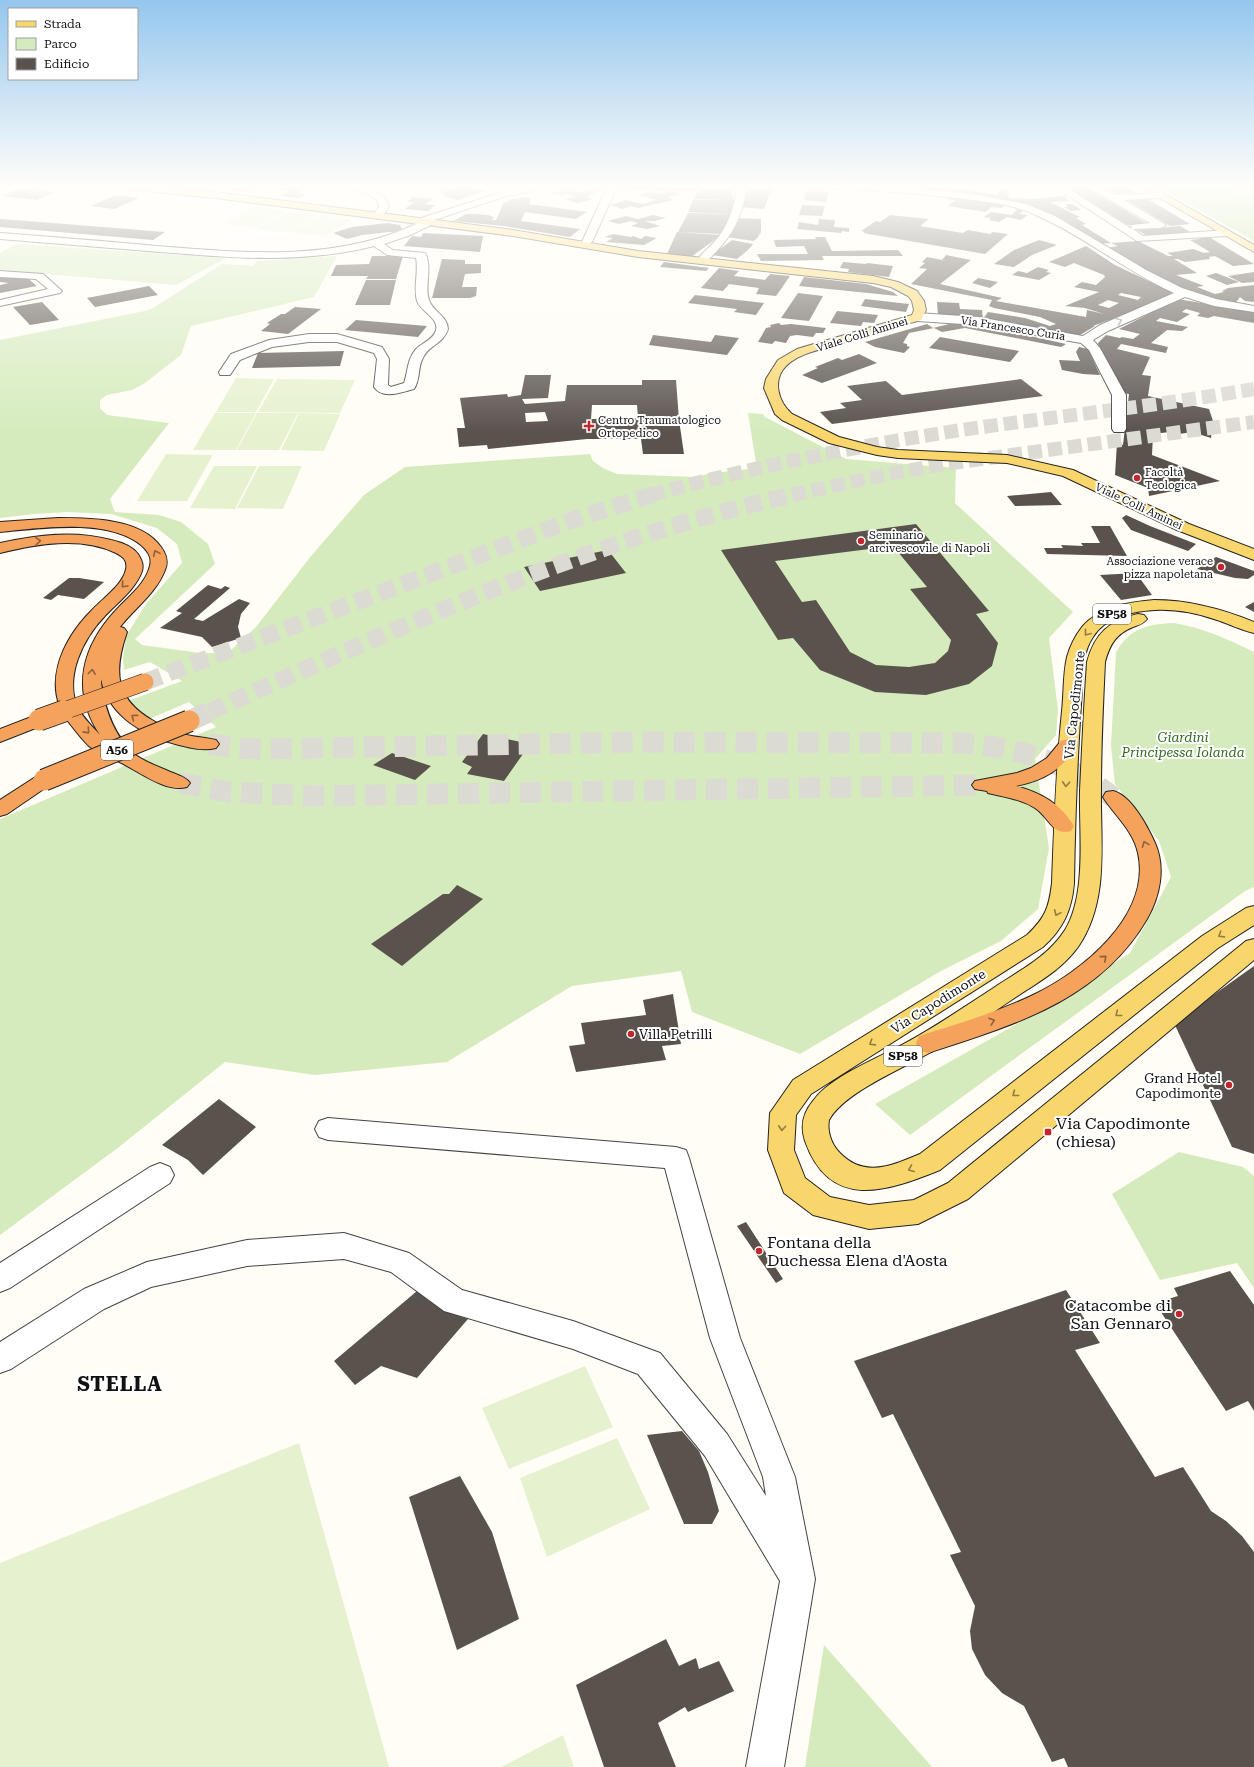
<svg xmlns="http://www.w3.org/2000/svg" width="1254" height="1767" font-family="'Roboto Serif',serif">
<rect width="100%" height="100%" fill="#fffdf5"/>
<path fill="#d5ebbd" d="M1244,186H1254V197L1230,193Z
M16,244L226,258L176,285L0,270V253Z
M337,256L314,297L191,326L181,355L145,383L132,390L107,395L100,400V408L107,415L169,423L110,499L115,512L159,515L181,522L208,544L215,564L135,639L142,645L200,653H221L231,650L256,627L311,556L364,495L405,467L590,454L593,461L603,468L617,474L696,477L712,473L750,469L756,463L748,413L763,414L765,417L846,459L956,468L955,503L1073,612L1049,638L1058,710L1056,735L1035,759L1049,848L1038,909L1001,941L941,971L800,1054L692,1012L681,971L572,986L447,1062L315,1075L225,1062L119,1147L0,1235V819L216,727L189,702L149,719L128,701L182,681L150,662L124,670L123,658L126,636L146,604L182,563L177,544L157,528L111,514L68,512L34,514L0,518V340L150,310L222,264L253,266L257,261Z
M1174,623C1203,628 1228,639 1254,652V887L1245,891L910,1135L875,1104L1047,1007L1130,953L1171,877L1159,841L1115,784L1111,746L1116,652C1130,628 1148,624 1174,623Z
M1179,1152L1243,1167L1254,1176V1288L1237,1263L1160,1280L1112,1194Z
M824,1645L932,1767H805Z"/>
<path fill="#b9dc9c" d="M1157,186H1244L1230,193L1254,197V241Z"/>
<path fill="#e6f2cf" d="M254,207L287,211L256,228L222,224Z
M288,212L318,216L289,233L257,229Z
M320,216L351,220L325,236L293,232Z
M236,378L274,379L256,412H216Z
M277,379L355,380L340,413L258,412Z
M215,413H256L236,450H193Z
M257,413H298L279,450H237Z
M299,413L340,414L324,451L281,450Z
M166,454L213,455L187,501H137Z
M214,466H257L235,509L190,508Z
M259,466H302L283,509L237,508Z
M585,1366L613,1427L509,1469L482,1408Z
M617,1438L650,1509L547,1557L520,1478Z
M299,1443L389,1767H0V1563Z
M563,1735L574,1767H501Z"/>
<path fill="#5a524d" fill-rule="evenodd" d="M237,186H249L247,187L255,188L248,192L228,190Z
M289,186H296L310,187L297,193L307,194L299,198L279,196L290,191L281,190Z
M455,186H464L485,191L458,200L445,196L440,191Z
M589,186H608L607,190H595L589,188Z
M615,186H628L695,187L694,191L614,189Z
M880,186H957L956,188L998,195L999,188L1008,189L1009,198L1033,199L1064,196L1070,201L1050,202L1080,217L1076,218L1086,224L1082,225L1111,243L1099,244L1031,206H1028L1009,200Z
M1064,186H1084L1148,224L1128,225Z
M1103,186H1124L1137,193L1119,195Z
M20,188L54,192L37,200L2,196Z
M699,188L732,189L733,200L694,199Z
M746,188H772L764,209L739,207Z
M568,189L577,192L592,190L595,191V193L587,197L593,199L578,203L565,199L575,197L567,194L561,195L548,193Z
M650,191L659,194L670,191L680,194L668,197L674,200L638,208L631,206L622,209L611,205L626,200L643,204L656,200L639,195Z
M806,191L829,192L826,202L804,200Z
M116,195L139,198L114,209L91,206Z
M949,196L971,199L1005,205L1002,208L991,207L986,212L948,206L955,200L945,199Z
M413,197L434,199L424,204L435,205L428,211L405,209L414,202H407Z
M520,197L531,198L529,204L587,212L576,219L525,212L521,221L580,229L570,237L504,226L453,221L466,214H477L488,215L494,217L492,220H496L503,204L512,199H519Z
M1146,198L1190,224L1170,226L1127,200Z
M693,200H734L733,214L688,212Z
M1066,204H1073L1081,210L1071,211L1064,207H1067Z
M802,205L825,206L822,216L799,215Z
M1018,208L1029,212L1023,211L1019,214L1028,215L1021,220L1007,217L999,222L989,220L991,218L984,217L991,212L1012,215Z
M688,213L732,214L722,234L678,232Z
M653,215L666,218L655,221H645L660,226L647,229L631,226L638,223L631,221L619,224L608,221L626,216L638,219Z
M890,215L929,219L920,226L963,233L968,230L990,234L993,232L1008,234L985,254L863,233L865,232L861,231L876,221L880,222Z
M735,218L761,219V232L758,237L754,241L726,237Z
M0,219L28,221L165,232L153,240L0,227Z
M819,219L835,220L834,227L849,228V232L842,231L841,233L797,229L799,222L818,225Z
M388,223L400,225L402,229L393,232H389L362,235L347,239L333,233L352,227Z
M1180,226L1192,233L1149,237L1137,230Z
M677,232L721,235L691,257L667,254Z
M423,233L483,236L480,252L404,246L412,236L421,237Z
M613,234L631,237L633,236L641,239L645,236L657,238L644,245L606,242L613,238L605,237Z
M815,237H825L832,251L898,250L903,256H822L824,260L761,261L757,254H808L804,246L776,247L774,240L816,239Z
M1197,237H1209L1254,264L1233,266L1215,256L1209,257L1210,259L1185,262L1178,259H1174L1197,273L1176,275L1204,286L1197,287L1215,294L1224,292L1222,291L1228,288L1254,285V302L1245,301L1240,297L1234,305L1211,300L1163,282L1106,248L1118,246L1111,243L1138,241L1168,256H1173L1167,253L1193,249L1204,253L1210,252L1190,240L1200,239Z
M732,240L753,244L748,250L737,259L712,255Z
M1039,240L1057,245L1032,255L1014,267L994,264L1014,250Z
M1086,246L1115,265L1172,292L1168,296L1154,303L1093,326H1095L1080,335L1065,334L1059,333L1060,332L983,319L938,316L937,302L959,303L960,309L982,310L983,319L988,312L1025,318L1050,326L1056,324L1040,317L994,308L989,306L992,300L911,284L927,269L919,268L925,263L922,262L927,257L942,260L946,255L971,260L940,284L1002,298L996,301L1086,317L1087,310L1104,314L1085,308L1065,306L1099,292L1074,287L1082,282L1096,285L1105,277L1104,275L1074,263L1065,267L1049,262ZM1121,293L1141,297L1138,300L1118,295ZM1108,300L1119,303L1109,308L1098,305Z
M372,256H403L396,279H366L368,276H331L336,265L369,264Z
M442,259L465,260V264H481V273L465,274L462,287H477L476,296L470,298H432Z
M664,262L709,268L706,271L660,267Z
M843,262L866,264L867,263L893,266L889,277L848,272L849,269L840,268Z
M1038,267L1049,270L1046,272L1051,273L1039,280L1012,275L1018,271L1027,273Z
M719,268L739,271L734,276L765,280L770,274L790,276L776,296L756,294L759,288L729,284L723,291L701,288Z
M1254,272V282L1242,283L1228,276Z
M1216,273L1239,282L1227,285L1206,276Z
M0,275L25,276L37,286L0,293V285L9,283L0,282Z
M804,277L866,284L893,292L898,296L799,286Z
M978,278L998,282L990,288L972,283Z
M366,280H396L390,305H355Z
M149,286L158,295L95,307L87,298Z
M798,293L823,296L809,321L781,318Z
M695,295L764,303L756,315L734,312L737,309L688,303Z
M865,299L909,304L906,312L861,306Z
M1178,299L1254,312V323L1214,316L1208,318L1197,316L1200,313L1186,309L1182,312L1190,314L1177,322L1160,318L1156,321L1188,327L1182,331L1167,330L1151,343L1168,347L1166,353L1121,344L1117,349L1150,357L1142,375L1151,376L1148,396L1209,409L1213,421L1211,438L1192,432L1179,434L1178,431L1153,434L1152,455L1220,481L1149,496L1148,488L1115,475L1117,443L1123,445L1129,394L1121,393L1100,351L1098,343L1106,335L1120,338L1122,337L1133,339L1140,334L1119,329Z
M42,302L59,320L30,325L13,307Z
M295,307L321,309L288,334L261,331L270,324L267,323L281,314H285Z
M837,311L878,315L874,323L863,322L861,326L830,323Z
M356,320L427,326L418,337L345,330Z
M957,322L977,324L1066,344L1061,347L965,328L942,332L934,328L909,333L903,343L907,344V346L910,347L904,353L875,347L865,342L927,324L933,328Z
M779,323L781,325L791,324L826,328L823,333H816L813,337L797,335L790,336L786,343L775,341L772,344L758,342L766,328L771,327L770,325Z
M653,335L711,342L715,335L739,338L727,355L649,345Z
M940,337L1019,351L1010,362L929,348Z
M1079,347L1088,349L1100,375L1083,374L1062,370L1059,360L1080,361L1076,352Z
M344,351L340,366L252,368L258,353Z
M859,354L877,363L822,383L802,375L818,368L815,367L838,358L842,360Z
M525,375H551L548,398L522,399L525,404L565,401L567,385H642V380H676L679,420L684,454H643L641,439H587L488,449L487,445L459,447L457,428H465L460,398L507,394L508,397L521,395ZM592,405H637L638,418L591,419ZM545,412L548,421L526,422L525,413Z
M1021,379L1043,396L832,424L820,412L846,408L840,403L862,400L847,386L886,381L902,395Z
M1051,492L1062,505L1015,506L1007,496Z
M1126,515L1150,526L1196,544L1188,551L1131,530L1122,518Z
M916,524L989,611L976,614L998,643L992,666L969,684L926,695L875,692L820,670L793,638L778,640L721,550ZM893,546L927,587L910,589L951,640L948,651L935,663L909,667L876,665L850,652L816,600L802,602L775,561Z
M1091,526H1110L1127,556L1047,554L1044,548H1063L1061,545L1083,546L1081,543H1100Z
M608,550L626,573L540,591L524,567Z
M1216,557L1254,571V575L1248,579L1235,578L1197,569Z
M1136,573L1152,595L1121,600L1100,575Z
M69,578H79L104,582L84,599L58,595L51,600L43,598Z
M208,585L221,589L225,586L230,588L194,619L203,621L239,599L250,603L241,614L238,627L241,638L212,647L202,637L160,628L182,613L176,611Z
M1254,602V612L1245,607Z
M483,734L530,744L504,781L467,774L472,767L462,762Z
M392,753L431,766L415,780L373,765Z
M457,885L483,899L402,966L371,944L443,894H449Z
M1254,966V1154L1232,1147L1174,1023Z
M673,994L681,1044L662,1046L666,1060L576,1072L569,1046L585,1044L581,1023L646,1015L643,1000Z
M219,1099L256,1127L203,1175L188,1160L162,1145Z
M746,1222L783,1279L776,1283L737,1226Z
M1230,1271L1254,1305V1411L1248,1401L1226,1411L1155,1303L1178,1296L1174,1288Z
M1066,1290L1100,1343L1075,1350L1155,1477L1183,1467L1211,1511L1226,1521L1242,1536L1254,1552V1767H1068L1064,1758L1052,1762L1024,1706L1002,1693L985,1675L972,1649L970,1631L975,1606L950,1555L961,1552L893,1414L882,1418L854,1361Z
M417,1291L447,1312L468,1319L417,1378L381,1366L355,1385L334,1361Z
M682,1431L699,1451L708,1472L719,1511L712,1524H684L647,1435Z
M460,1476L492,1532L519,1619L457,1650L409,1497Z
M666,1639L679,1666L696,1658L699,1669L719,1661L734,1691L688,1712L685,1707L658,1723L676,1767H604L576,1685Z"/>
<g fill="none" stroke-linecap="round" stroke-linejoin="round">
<path stroke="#dbdad3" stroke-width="14" stroke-dasharray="14 6" stroke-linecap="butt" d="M651,495C753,467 857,446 961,430C1059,416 1157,406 1254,389
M792,495L884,475L945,464L1254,422"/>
<path stroke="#dbdad3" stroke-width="17" stroke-dasharray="17 8" stroke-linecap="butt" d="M145,682L578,518L655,494
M209,712C400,627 592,538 797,494"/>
<path stroke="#dbdad3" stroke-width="21" stroke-dasharray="21 10" stroke-linecap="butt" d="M189,721L211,711
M209,744L235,748L262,749L638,742L961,743C1020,748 1065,761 1113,797
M180,783L230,792L314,796L982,785"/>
<g stroke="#444" stroke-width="2">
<path id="minor" d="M340,186H364L384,196L389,207L381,218H373L372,216L379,207L377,200L361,191L342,188Z
M532,186H549L547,188L507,196L431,221L432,223L431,225L408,236L384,244L393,250L425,253C433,267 424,285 429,300C433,312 447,315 448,329C444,343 430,345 424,356C417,366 421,379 414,389C402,392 383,400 374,387L377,359L374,353L337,342H309L272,347L240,360L230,375H220L219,372L231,354L269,340L309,334H337L382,347L389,359L388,385L391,387L404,383C408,372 407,359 416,349C422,343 434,339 436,330C439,318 421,312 417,301C413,287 419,272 416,258L387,255L374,246C303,264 232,258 160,252C107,248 53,243 0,239V233C52,237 105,241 157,246C244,253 335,262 416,224L414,222L415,220L502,192Z
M611,186L616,189L592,242L587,245L583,244L582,242L606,189Z
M696,186H764L759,189H746C743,214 733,235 715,253C711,257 708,261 703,262L698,259C703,252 710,247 715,241C728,227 734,207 737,189H701Z
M811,186H882L903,187L978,195L1026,204L1055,216L1148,271L1182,288L1216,299L1254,306V312L1214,306L1185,297L1108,331L1093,340L1100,348L1126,395V429L1124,432H1114L1112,429V395L1089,350L1081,343L978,325L917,321L913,320L911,317L913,314L917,313L978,317L1083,336L1100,325L1174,293C1127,272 1087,238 1040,217C1017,205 990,202 964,199C915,193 865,189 816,189Z
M1053,186H1064L1132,229L1131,227L1132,225L1150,223L1089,188L1088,186H1098L1115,195L1164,193L1166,195L1164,197L1161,198L1124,200L1166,225L1161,228L1133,229L1143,236L1227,230L1232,233L1227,236L1137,241Z
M0,271L43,274L62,291L60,293L0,306V300L48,289L36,279L0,277Z
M328,1118L676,1147L686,1150L689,1158L740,1338L795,1477L815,1579L784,1767H746L780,1581L705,1456L638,1374L573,1349L444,1311L391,1272L344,1259L247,1266L151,1287L104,1309L11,1369L0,1373V1342L84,1289L147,1262L247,1240L344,1233L409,1253L462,1290L573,1321L660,1353L727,1434L766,1496L763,1477L710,1338L665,1168L328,1140L319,1137L315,1129L319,1121Z
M160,1163L170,1167L174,1175L170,1183L10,1288L0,1292V1263L150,1167Z"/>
</g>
<g stroke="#222" stroke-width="2">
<path id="major" d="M120,186H149L215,192L513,230L638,251L873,276L898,282L917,291L924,301L926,310L921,320C895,327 869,335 842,343C825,349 800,352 786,366C772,380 778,402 792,414L839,437L877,447L898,450L1007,455L1073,470L1189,524L1254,549V560L1177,530L1063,476L1007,463L898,458L877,455L829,443L782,420L775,414L764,388L766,379L778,360L797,349L912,315L914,310L912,301L908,296L891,287L873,283L638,257L513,236L215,198L125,189Z
M1141,186H1151L1254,245V252L1142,188Z
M1154,600C1189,600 1222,609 1254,622V633C1241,630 1229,624 1217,620C1197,613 1176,609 1155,610C1133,611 1105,617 1093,637C1080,656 1083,683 1081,705C1077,764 1075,823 1074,883C1072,910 1063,929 1043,947L811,1094L796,1115L794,1150L805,1178L830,1197L869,1205L914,1200L948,1183L1246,941L1254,939V960L968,1199L918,1224L869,1229L813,1215L784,1193L768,1150L770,1113L793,1080L1027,935C1045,918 1049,908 1052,883C1054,825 1056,768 1062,711C1064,693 1063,674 1067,657C1070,646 1075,636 1082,627C1099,607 1129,602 1154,600Z
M1138,614L1144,615L1147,619C1143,624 1139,625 1133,627C1116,634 1110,644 1105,662C1103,704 1101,746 1101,789C1100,841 1110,901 1078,947C1061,971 1033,985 1010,1001C984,1018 959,1037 931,1052C904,1068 844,1092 829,1120C827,1131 831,1143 838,1151C863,1179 891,1166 920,1154L1202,936L1246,908L1254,906V925L1218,948L940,1170C888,1191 830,1212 805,1141C800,1126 803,1113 813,1101C829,1078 873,1060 898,1047C931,1030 961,1009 992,989C1017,972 1048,957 1065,930C1087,894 1079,833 1080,791C1082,748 1084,705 1087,662C1095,633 1109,621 1138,614Z"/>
</g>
<g stroke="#222" stroke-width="2">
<path id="highway" d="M58,518C89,518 141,518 161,547C166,554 169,561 165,570C157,592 134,609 120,627L124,628L127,632C114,670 114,698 152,720C160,725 169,730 179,733C191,737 204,737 216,740L219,744L216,748C204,751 191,748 179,745C146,737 108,716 101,679V683C105,709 113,734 133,753C141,760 156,766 166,770C174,774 185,776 190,783L187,787C163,794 132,765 110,758C92,753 82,739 71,725C40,688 61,641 92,610C103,598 123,585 126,569C128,560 122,556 116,553C80,536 37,544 0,553V543C37,535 74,530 111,540C120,542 132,546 138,554C141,559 144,564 142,571C136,589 117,603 104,617C83,639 65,676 77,706C82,717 92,726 100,735C70,690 82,646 117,609C128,597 144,585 149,569C153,559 149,552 141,545C107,518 41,528 0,532V522Z
M39,714L46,716L49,720L46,724L0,742V729Z
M1068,739L1075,741L1078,745C1061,770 1045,780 1016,786C1041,793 1060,803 1074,826L1071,831C1052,836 1050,818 1035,808C1021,799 1004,797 988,793L987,791L975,789L972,785L975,781L1017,773L1031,768L1047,758L1061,741Z
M44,774L51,776L54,780L51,784L7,814L0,816V800L37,776Z
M1113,791C1131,795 1148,827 1155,843C1166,868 1160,896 1147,919C1099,1001 1013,1025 928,1053L919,1050L916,1043L919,1036C957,1024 995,1013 1031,996C1081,973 1152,916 1138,853C1133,830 1115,816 1103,797L1106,792Z"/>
</g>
<use href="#minor" fill="#fff" fill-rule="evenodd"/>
<use href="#major" fill="#f9d66b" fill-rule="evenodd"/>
<use href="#highway" fill="#f5a25d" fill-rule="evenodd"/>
<g stroke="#222" stroke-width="18" stroke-linecap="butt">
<path id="highway-bridge-far1" d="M61,712L145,682"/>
</g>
<g stroke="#222" stroke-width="23" stroke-linecap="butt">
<path id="highway-bridge" d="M39,720L64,711
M44,780L189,721"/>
</g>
<use href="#highway-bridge-far1" stroke="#f5a25d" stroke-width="17"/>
<use href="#highway-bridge" stroke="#f5a25d" stroke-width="21"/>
</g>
<defs><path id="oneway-chevron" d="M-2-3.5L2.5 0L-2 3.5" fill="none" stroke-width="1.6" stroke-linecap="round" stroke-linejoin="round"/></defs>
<use stroke="#a0a0a0" href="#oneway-chevron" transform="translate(1119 321) rotate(-23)"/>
<g stroke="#8e613b">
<use href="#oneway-chevron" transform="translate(38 541) rotate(-5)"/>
<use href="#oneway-chevron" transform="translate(156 553) rotate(-114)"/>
<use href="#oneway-chevron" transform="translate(124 585) rotate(133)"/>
<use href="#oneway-chevron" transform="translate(92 672) rotate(-83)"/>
<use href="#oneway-chevron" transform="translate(134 717) rotate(-143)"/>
<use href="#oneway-chevron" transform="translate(87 731) rotate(48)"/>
<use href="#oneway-chevron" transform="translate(1145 844) rotate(-111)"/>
<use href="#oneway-chevron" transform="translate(1104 958) rotate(-40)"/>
<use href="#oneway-chevron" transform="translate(992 1021) rotate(-19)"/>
</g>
<g stroke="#917d42">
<use href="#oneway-chevron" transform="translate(1087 633) rotate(128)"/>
<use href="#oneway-chevron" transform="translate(1066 784) rotate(93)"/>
<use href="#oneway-chevron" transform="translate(1057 913) rotate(114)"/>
<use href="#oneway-chevron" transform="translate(1221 935) rotate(148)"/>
<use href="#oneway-chevron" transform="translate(1118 1014) rotate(142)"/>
<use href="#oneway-chevron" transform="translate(872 1043) rotate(148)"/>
<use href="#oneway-chevron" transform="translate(1015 1094) rotate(142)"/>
<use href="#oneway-chevron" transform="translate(782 1128) rotate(94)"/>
<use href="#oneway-chevron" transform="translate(911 1169) rotate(158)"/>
</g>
<linearGradient id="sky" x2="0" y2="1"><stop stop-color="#95c6ee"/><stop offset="0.43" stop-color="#fffefa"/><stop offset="1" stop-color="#fffefa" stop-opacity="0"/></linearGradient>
<rect width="1254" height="433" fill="url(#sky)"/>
<g fill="#c4262e" stroke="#fff" stroke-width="1.5">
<path d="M587 420h4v4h4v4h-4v4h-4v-4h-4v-4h4z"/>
<circle cx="1137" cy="478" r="4"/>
<circle cx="861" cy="541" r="4"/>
<circle cx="1221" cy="567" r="4"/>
<circle cx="631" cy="1034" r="4"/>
<circle cx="1229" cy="1085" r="4"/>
<rect x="1044" y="1128" width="8" height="8" rx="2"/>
<circle cx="759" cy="1251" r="4"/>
<circle cx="1179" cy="1314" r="4"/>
</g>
<g text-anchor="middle" stroke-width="4" stroke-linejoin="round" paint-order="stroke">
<g font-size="11" fill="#111" stroke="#fff">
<text transform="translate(1013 328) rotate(9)" y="4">Via Francesco Curia</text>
<text transform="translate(862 334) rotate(-17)" y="4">Viale Colli Aminei</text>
<text transform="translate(1139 506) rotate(25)" y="4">Viale Colli Aminei</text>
</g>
<g font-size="11" fill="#111" stroke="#fff" text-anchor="start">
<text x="598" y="424">Centro Traumatologico<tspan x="598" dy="13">Ortopedico</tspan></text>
<text x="1145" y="476">Facoltà<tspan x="1145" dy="13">Teologica</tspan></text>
<text x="869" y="539">Seminario<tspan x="869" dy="13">arcivescovile di Napoli</tspan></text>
<text x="1213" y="565" text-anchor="end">Associazione verace<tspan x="1213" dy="13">pizza napoletana</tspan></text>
</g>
<g fill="#fff" stroke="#585858" stroke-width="1">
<rect x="1093" y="604" width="38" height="20" rx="3"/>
<rect x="101" y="740" width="32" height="20" rx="3"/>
<rect x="884" y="1046" width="38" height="20" rx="3"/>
</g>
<g font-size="12" font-weight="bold" fill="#111">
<text x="1112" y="618">SP58</text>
<text x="117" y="754">A56</text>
<text x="903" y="1060">SP58</text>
</g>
<g font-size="13" fill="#111" stroke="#fff">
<text transform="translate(1074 705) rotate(-84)" y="5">Via Capodimonte</text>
<text transform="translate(938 1001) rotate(-32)" y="5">Via Capodimonte</text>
</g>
<g font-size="13" font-style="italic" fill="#2f6b1f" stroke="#fff">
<text x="1183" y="742">Giardini<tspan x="1183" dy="15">Principessa Iolanda</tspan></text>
</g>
<g font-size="13" fill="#111" stroke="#fff" text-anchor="start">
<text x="639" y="1039">Villa Petrilli</text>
<text x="1221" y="1083" text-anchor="end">Grand Hotel<tspan x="1221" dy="15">Capodimonte</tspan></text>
</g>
<g font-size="16" fill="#111" stroke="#fff" text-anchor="start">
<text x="1056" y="1129">Via Capodimonte<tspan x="1056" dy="18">(chiesa)</tspan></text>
<text x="767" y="1248">Fontana della<tspan x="767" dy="18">Duchessa Elena d'Aosta</tspan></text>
<text x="1171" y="1311" text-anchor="end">Catacombe di<tspan x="1171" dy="18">San Gennaro</tspan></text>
</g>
<g font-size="20" font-weight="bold" letter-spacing="1" fill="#111" stroke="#fff">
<text x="120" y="1391">STELLA</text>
</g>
</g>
<rect x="8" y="8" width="130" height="72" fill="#ffffff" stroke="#a0a0a0"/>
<rect x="16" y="21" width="20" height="6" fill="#f9d66b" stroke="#a0a0a0"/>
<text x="44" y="28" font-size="12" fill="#111111">Strada</text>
<rect x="16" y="38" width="20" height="12" fill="#d5ebbd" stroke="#a0a0a0"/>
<text x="44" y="48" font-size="12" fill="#111111">Parco</text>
<rect x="16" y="58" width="20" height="12" fill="#5a524d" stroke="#a0a0a0"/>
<text x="44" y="68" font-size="12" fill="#111111">Edificio</text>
</svg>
